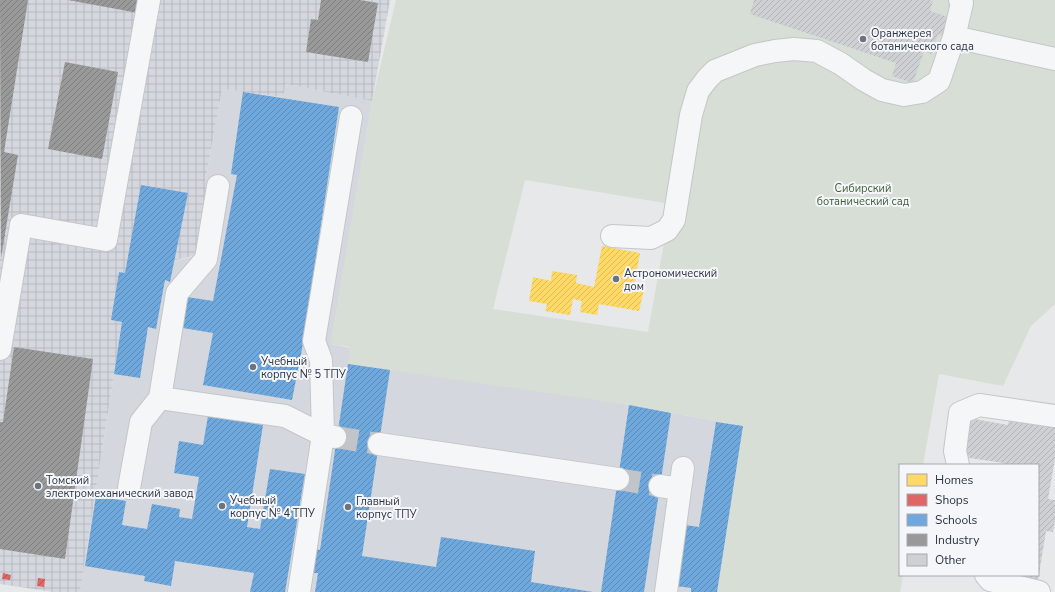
<svg xmlns="http://www.w3.org/2000/svg" width="1055" height="592" font-family="'Nunito Sans',sans-serif">
<defs>
<pattern id="industrial-grid" width="8" height="8" patternUnits="userSpaceOnUse"><rect width="8" height="8" fill="#d4d7dd"/><path d="M0 4h8M4 0v8" fill="none" stroke="#b6b9bf"/></pattern>
<pattern id="homes-hatch" width="6" height="6" patternUnits="userSpaceOnUse"><rect width="6" height="6" fill="#ffd966"/><path d="M-1 1l2-2M0 6l6-6M5 7l2-2" fill="none" stroke="#dbbb5a"/></pattern>
<pattern id="shops-hatch" width="6" height="6" patternUnits="userSpaceOnUse"><rect width="6" height="6" fill="#e06666"/><path d="M-1 1l2-2M0 6l6-6M5 7l2-2" fill="none" stroke="#b65556"/></pattern>
<pattern id="schools-hatch" width="6" height="6" patternUnits="userSpaceOnUse"><rect width="6" height="6" fill="#6fa8dc"/><path d="M-1 1l2-2M0 6l6-6M5 7l2-2" fill="none" stroke="#5b8ab4"/></pattern>
<pattern id="industry-hatch" width="6" height="6" patternUnits="userSpaceOnUse"><rect width="6" height="6" fill="#999"/><path d="M-1 1l2-2M0 6l6-6M5 7l2-2" fill="none" stroke="#7d7e7e"/></pattern>
<pattern id="building-hatch" width="6" height="6" patternUnits="userSpaceOnUse"><rect width="6" height="6" fill="#ced0d3"/><path d="M-1 1l2-2M0 6l6-6M5 7l2-2" fill="none" stroke="#b1b3b6"/></pattern>
</defs>
<rect width="100%" height="100%" fill="#e6e8ea"/>
<path fill="#d4d7dd" d="M286,84L372,101L331,344L629,405L743,426L717,592H80L122,323L111,320L119,272L125,273L199,255L211,194L205,184L222,89L283,97Z"/>
<path fill="url(#industrial-grid)" d="M0,0H390L372,101L286,84L283,97L222,89L205,183L211,194L200,254L125,273L119,272L111,320L122,322L80,592H53L0,584Z"/>
<path fill="#d6ded6" fill-rule="evenodd" d="M396,0H1055V304L1031,326L1003,386L939,374L923,465H900V575H903L900,592H717L743,426L629,405L348,364L350,347L331,344L372,101ZM525,180L671,204L648,332L493,309Z"/>
<path fill="url(#homes-hatch)" d="M602,246L640,253L634,287L644,289L639,311L599,304L597,315L580,312L582,301L573,299L570,315L545,311L547,304L529,301L533,277L551,281L552,271L577,275L576,283L594,287Z"/>
<path fill="url(#shops-hatch)" d="M3,573L11,575L10,580L2,579Z
M38,578L45,579L44,587L37,586Z"/>
<path fill="url(#schools-hatch)" d="M243,92L339,107L302,349L292,400L203,385L213,333L183,328L187,297L213,301L237,175L231,174Z
M141,185L188,193L170,282L165,280L156,329L148,327L140,378L114,374L122,322L111,320L119,272L125,273Z
M348,364L390,370L362,556L436,567L441,537L535,551L531,582L593,592H315L318,573H313L316,549L320,550Z
M629,405L671,413L660,486L644,592H601Z
M208,416L263,425L247,527L260,529L270,469L305,474L285,592H250L254,573L175,561L171,586L144,581L145,576L85,566L96,496L126,501L122,525L147,529L152,504L180,509L179,517L192,519L199,477L174,473L179,441L203,445Z
M716,422L743,426L717,592H691V588L676,586L685,525L699,527Z"/>
<path fill="url(#industry-hatch)" d="M0,0H28L4,152L18,155L1,258Z
M68,0H140L138,13Z
M321,0H360L378,3L368,62L306,52L311,19L318,20Z
M65,62L118,72L102,159L48,149Z
M14,347L93,359L65,559L0,549V422H3Z"/>
<path fill="url(#building-hatch)" d="M754,0H929L933,1L930,11L951,18L945,37L938,34L931,54L924,51L913,83L892,76L896,63L750,14Z
M969,418L1008,425L1009,419L1055,427V458L1048,499L1055,500V521L1053,532L1046,531L1039,574L1038,465H1003L1004,463L963,457Z
M1010,575H1039L1038,580Z"/>
<g fill="none" stroke-linecap="round" stroke-linejoin="round">
<path stroke="#c1c4c9" stroke-width="22" stroke-dasharray="22 11" stroke-linecap="butt" d="M336,437L379,444
M618,479L660,486"/>
<g stroke="#c4c6c8" stroke-width="24">
<path id="minor" d="M954,37L1055,59
M612,236L651,238L667,230L674,220L691,115L698,91L707,79L715,71L755,55L775,51L794,49L817,51L841,64L864,80L882,90L904,95L922,92L939,81L954,37L962,3L960,0
M0,349L21,225L106,240L149,0
M160,398L177,293L206,259L218,186
M379,444L618,479
M958,465L955,451L960,413L979,405L1055,416
M660,486L680,489
M129,488L141,422L160,398L285,416L323,435L335,437
M986,575L990,580L1039,592
M299,592L323,435L321,360L314,341L351,117
M666,592L683,468"/>
</g>
<use href="#minor" stroke="#f5f6f7" stroke-width="22"/>
</g>
<g fill="#6d737e" stroke="#f4f6f9" stroke-width="1.5">
<circle cx="863" cy="39" r="4"/>
<circle cx="616" cy="279" r="4"/>
<circle cx="253" cy="367" r="4"/>
<circle cx="38" cy="486" r="4"/>
<circle cx="222" cy="506" r="4"/>
<circle cx="348" cy="507" r="4"/>
</g>
<g text-anchor="middle" stroke-width="4" stroke-linejoin="round" paint-order="stroke">
<g font-size="11" fill="#2c3444" stroke="#f4f6f9" text-anchor="start">
<text x="871" y="37">Оранжерея<tspan x="871" dy="13">ботанического сада</tspan></text>
<text x="624" y="277">Астрономический<tspan x="624" dy="13">дом</tspan></text>
<text x="261" y="365">Учебный<tspan x="261" dy="13">корпус № 5 ТПУ</tspan></text>
<text x="46" y="484">Томский<tspan x="46" dy="13">электромеханический завод</tspan></text>
<text x="230" y="504">Учебный<tspan x="230" dy="13">корпус № 4 ТПУ</tspan></text>
<text x="356" y="505">Главный<tspan x="356" dy="13">корпус ТПУ</tspan></text>
</g>
<g font-size="11" fill="#405f3a" stroke="#f4f6f9">
<text x="863" y="192">Сибирский<tspan x="863" dy="13">ботанический сад</tspan></text>
</g>
</g>
<rect x="899" y="464" width="140" height="112" fill="#f4f6f9" stroke="#a4a8b1"/>
<rect x="907" y="474" width="20" height="12" fill="#ffd966" stroke="#a4a8b1"/>
<text x="935" y="484" font-size="12" fill="#2c3444">Homes</text>
<rect x="907" y="494" width="20" height="12" fill="#e06666" stroke="#a4a8b1"/>
<text x="935" y="504" font-size="12" fill="#2c3444">Shops</text>
<rect x="907" y="514" width="20" height="12" fill="#6fa8dc" stroke="#a4a8b1"/>
<text x="935" y="524" font-size="12" fill="#2c3444">Schools</text>
<rect x="907" y="534" width="20" height="12" fill="#999999" stroke="#a4a8b1"/>
<text x="935" y="544" font-size="12" fill="#2c3444">Industry</text>
<rect x="907" y="554" width="20" height="12" fill="#ced0d3" stroke="#a4a8b1"/>
<text x="935" y="564" font-size="12" fill="#2c3444">Other</text>
</svg>
